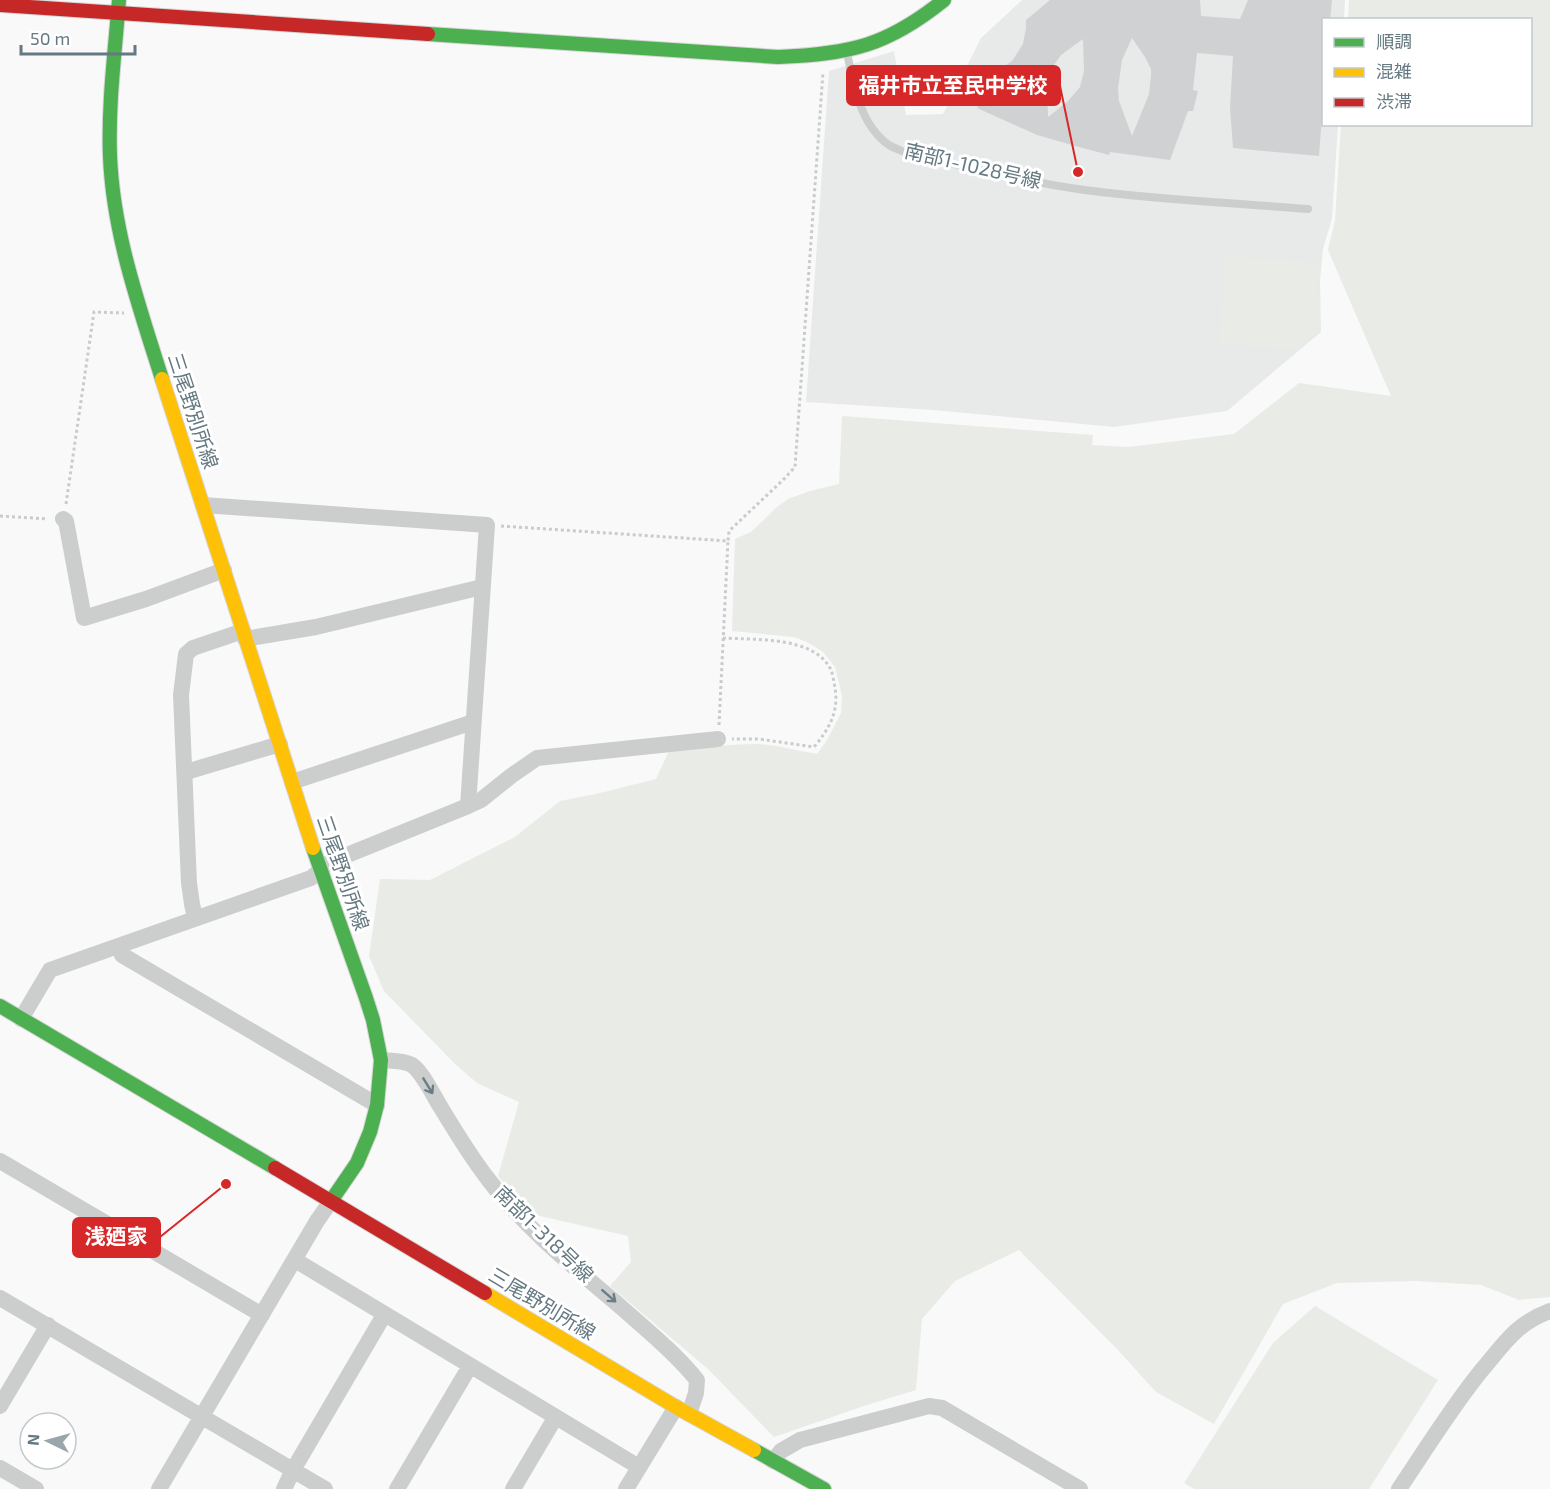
<svg xmlns="http://www.w3.org/2000/svg" width="1550" height="1489" font-family="'Exo 2','Noto Sans JP',sans-serif">
<rect width="100%" height="100%" fill="#f9f9f9"/>
<path fill="#e8eae9" d="M1022,0H1345L1344,19L1324,20V124L1338,125L1332,219L1323,249L1320,281L1321,332L1227,411L1114,427L933,410L806,402L829,71L894,51L906,115L943,114L981,38Z"/>
<path fill="#e8ebe6" d="M1349,0H1550V1297L1519,1300L1481,1285L1416,1281L1337,1283L1283,1304L1214,1424L1156,1392L1117,1349L1019,1250L955,1281L922,1319L916,1390L867,1405L774,1437L708,1369L610,1286L631,1262L628,1236L531,1214L516,1198L498,1176L519,1102L477,1083L455,1064L384,991L369,956L380,879L430,880L515,837L560,801L596,794L656,779L669,751C698,748 728,744 757,744C778,745 797,751 817,754L827,740L841,713L842,696L835,667L823,652L809,643L794,637L732,631L735,539L751,532L777,507L788,499L810,491L839,484L842,416L1093,435L1092,445L1129,447L1234,434L1299,383L1391,396L1328,250L1335,220L1341,125L1530,124V20L1348,19Z
M1226,256L1320,263L1318,281L1319,331L1297,350L1219,343Z
M1315,1306L1438,1380L1369,1489H1194L1184,1483L1273,1343Z"/>
<path fill="#cfd1d2" fill-rule="evenodd" d="M1050,0H1200L1201,16L1240,19L1248,0H1332L1330,20H1323V103L1319,156L1233,148L1230,107L1233,56L1197,53L1193,90L1198,91L1193,111H1188L1170,160L1110,152L1109,155L1079,147L1037,135L977,108L989,72H995L1001,69L1012,61L1023,44L1026,28V20ZM1132,38L1145,57L1151,69V76L1149,94L1132,136L1119,101L1118,88L1122,60ZM1083,39L1084,71L1080,87L1067,102L1048,117L1047,89L1048,75L1051,69L1061,55Z"/>
<g fill="none" stroke-linecap="round" stroke-linejoin="round">
<g stroke="#d5d6d6" stroke-width="16">
<path id="fast" d="M119,0C115,52 108,104 110,156C113,233 139,306 162,379
M428,34L778,57C850,54 887,46 944,0
M313,848L366,998L373,1020L381,1060L377,1105L370,1132L357,1163L331,1201
M0,1006L275,1168
M754,1450L824,1489"/>
</g>
<g stroke="#d5d6d6" stroke-width="16">
<path id="slow" d="M162,379L313,848
M485,1293L676,1407L754,1450"/>
</g>
<g stroke="#d5d6d6" stroke-width="16">
<path id="jam" d="M0,5L428,34
M275,1168L485,1293"/>
</g>
<path stroke="#cacbcc" stroke-width="3" stroke-dasharray="3 3" stroke-linecap="butt" d="M66,504L94,312L124,313
M0,516L48,519
M501,526L728,541L729,531L783,480L795,467L823,72
M723,638C755,640 815,636 831,670C833,675 834,682 835,688C839,712 829,729 814,747L759,739H732
M719,725L728,541"/>
<path stroke="#cccece" stroke-width="8" d="M847,53C854,85 860,125 889,145C894,148 900,150 906,153C965,166 1024,182 1085,190C1159,200 1234,203 1308,209"/>
<path stroke="#cccece" stroke-width="16" d="M63,519L66,521L84,618L146,599L224,570
M245,639L316,627L482,587
M186,772L280,744
M292,782L473,722
M468,806L481,800L511,776L537,758L718,739
M195,918L192,904L189,883L181,695L186,654L193,648L243,631
M119,946L122,955L377,1105
M21,1019L50,970L311,878L330,862L468,806L487,525L203,505
M381,1060C390,1061 403,1060 412,1065C423,1073 433,1095 440,1106C455,1131 470,1156 488,1179C525,1228 575,1268 622,1308C648,1331 675,1353 697,1380L696,1393L689,1414
M0,1161L262,1315
M295,1260L639,1467
M0,1298L325,1489
M0,1406L48,1325
M773,1461L781,1451L800,1440L929,1406L942,1408L1080,1489
M0,1468L36,1489
M159,1489L317,1221L331,1201
M284,1489L293,1470L384,1315
M397,1489L470,1366
M513,1489L555,1418
M626,1489L676,1407
M1399,1489C1426,1449 1451,1408 1481,1371C1504,1344 1515,1324 1550,1311"/>
<use href="#fast" stroke="#4caf50" stroke-width="14"/>
<use href="#slow" stroke="#ffc107" stroke-width="14"/>
<use href="#jam" stroke="#c62828" stroke-width="14"/>
</g>
<defs><path id="oneway-shaft" d="M-6 0H5M1.5-3L5.5 0L1.5 3" fill="none" stroke-width="1.6" stroke-linecap="round" stroke-linejoin="round" transform="scale(1.5)"/></defs>
<g stroke="#6a7d86">
<use href="#oneway-shaft" transform="translate(428 1086) rotate(59)"/>
<use href="#oneway-shaft" transform="translate(609 1296) rotate(41)"/>
</g>
<g text-anchor="middle" stroke-width="6" stroke-linejoin="round" paint-order="stroke">
<g font-size="20" fill="#657982" stroke="#fff">
<text transform="translate(973 166) rotate(13)" y="7">南部1-1028号線</text>
<text transform="translate(193 411) rotate(72)" y="7">三尾野別所線</text>
<text transform="translate(343 873) rotate(71)" y="7">三尾野別所線</text>
<text transform="translate(544 1234) rotate(44)" y="7">南部1-318号線</text>
<text transform="translate(542 1304) rotate(31)" y="7">三尾野別所線</text>
</g>
</g>
<path fill="none" stroke="#d62828" stroke-width="2" d="M1078 172L1060 86M226 1184L160 1237"/>
<g fill="#d62828" stroke="#fff" stroke-width="2">
<circle cx="1078" cy="172" r="6"/>
<circle cx="226" cy="1184" r="6"/>
</g>
<g fill="#d62828" stroke="#d62828" stroke-width="2">
<rect x="847" y="66" width="213" height="39" rx="6"/>
<rect x="73" y="1218" width="87" height="39" rx="6"/>
</g>
<g font-size="21" text-anchor="middle" font-weight="bold" fill="#fff">
<text x="953" y="93">福井市立至民中学校</text>
<text x="116" y="1244">浅廼家</text>
</g>
<rect x="1322" y="18" width="210" height="108" fill="#ffffff" stroke="#c1c9cd" stroke-width="1.5"/>
<rect x="1334" y="38" width="30" height="9" fill="#4caf50" stroke="#c1c9cd" stroke-width="1.5"/>
<text x="1376" y="48" font-size="18" fill="#657982">順調</text>
<rect x="1334" y="68" width="30" height="9" fill="#ffc107" stroke="#c1c9cd" stroke-width="1.5"/>
<text x="1376" y="78" font-size="18" fill="#657982">混雑</text>
<rect x="1334" y="98" width="30" height="9" fill="#c62828" stroke="#c1c9cd" stroke-width="1.5"/>
<text x="1376" y="108" font-size="18" fill="#657982">渋滞</text>
<g transform="translate(48 1441) rotate(275)"><circle r="28" fill="#ffffff" stroke="#c1c9cd" stroke-width="1.5"/>
<path d="M0-4.5L10 22L0 15L-10 22Z" fill="#99a6ac"/>
<text y="-9" font-size="16" font-weight="bold" text-anchor="middle" fill="#657982">N</text>
</g>
<path d="M21 45v9h114v-9" fill="none" stroke="#657982" stroke-width="3"/>
<text x="30" y="45" font-size="18" fill="#657982" stroke="#ffffff" stroke-width="4.5" paint-order="stroke">50 m</text>
</svg>
